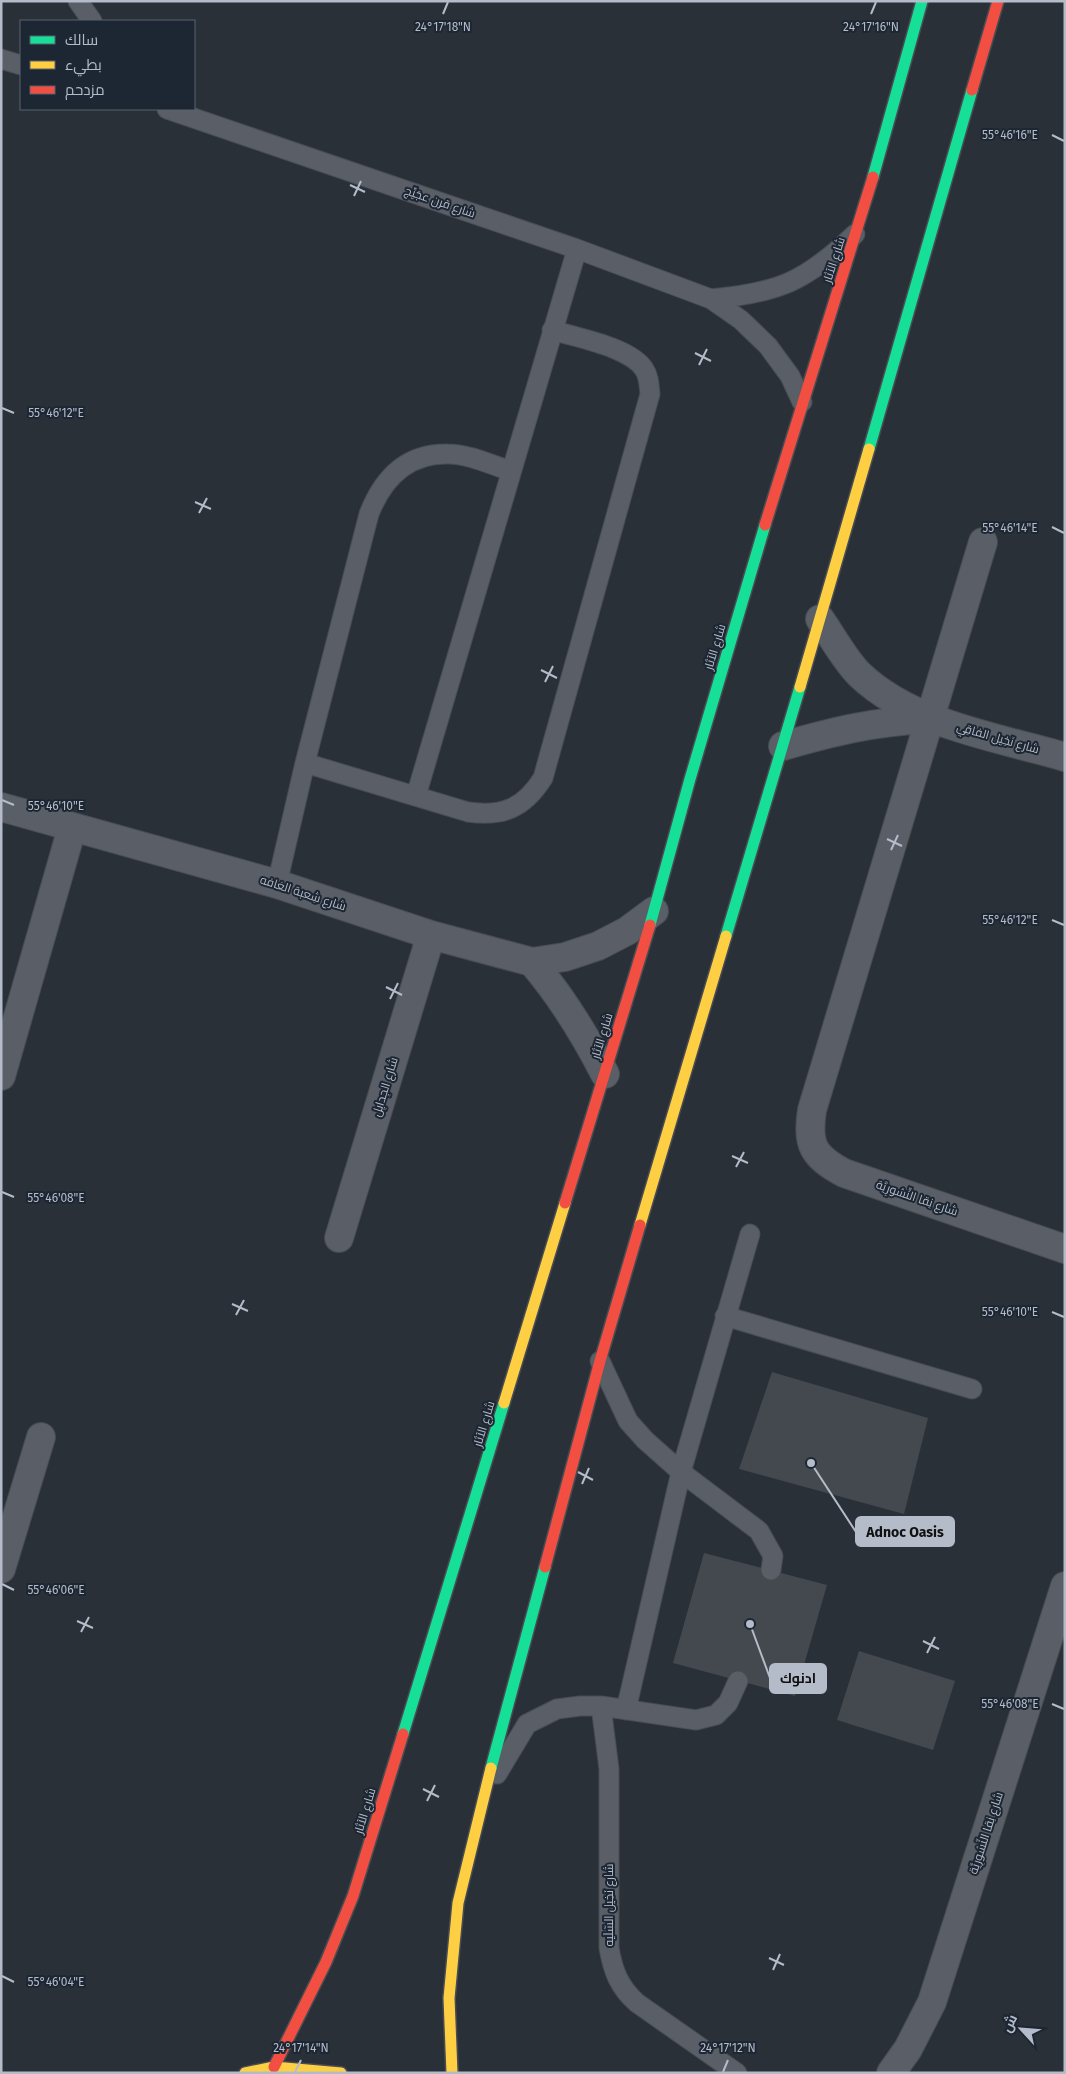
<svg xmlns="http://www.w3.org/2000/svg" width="1066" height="2074" font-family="'Fira Sans',Cairo,sans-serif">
<rect width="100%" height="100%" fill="#2a3038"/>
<path fill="#444950" d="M772,1372L928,1418L904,1514L739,1469Z
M704,1553L827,1585L795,1696L673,1663Z
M859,1651L955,1681L933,1750L837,1720Z"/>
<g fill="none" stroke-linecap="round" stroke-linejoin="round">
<g stroke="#484c53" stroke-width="21">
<path id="lane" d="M78,1L92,21
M1,59L21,65
M167,109L577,249L711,299L741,320L768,346L790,376L802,402
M711,299C779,293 806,281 855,234
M305,763L468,812C503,817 524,808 543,778L650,394C649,385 649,376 644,369C630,347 577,338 552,330
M416,796L577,249
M277,884L305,763L369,514C383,478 407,453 448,454C469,454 491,465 511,471
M725,1316L972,1389
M600,1361L628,1421L645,1440L681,1472L759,1531L773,1556L771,1570
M601,1706L609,1769V1948C613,1971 619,1987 637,2003L737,2073
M626,1710L681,1472L750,1234
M497,1774L527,1724L557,1709L580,1706H601L696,1720L716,1715L728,1703L738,1681"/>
</g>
<g stroke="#484c53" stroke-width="30">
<path id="street" d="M983,542L812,1110C807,1144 812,1156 844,1173L1065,1249
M820,619C832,636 846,662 860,675C913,725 997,737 1065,757
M783,746C835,731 873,722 927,719
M1,807L277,884L431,935L532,962L565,957L598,946L627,931L654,911
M532,962C562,997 584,1033 605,1074
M1,1076L72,828
M339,1238L431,935
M1,1569L41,1437
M891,2073L908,2049L932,2002L1065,1586"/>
</g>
<g stroke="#484c53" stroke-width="14">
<path id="fast" d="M873,177L922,1
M869,449L972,90
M650,925L690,779L765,525
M726,936L800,687
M403,1734L504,1403
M491,1768L545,1567"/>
</g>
<g stroke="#484c53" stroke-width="14">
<path id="slow" d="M800,687L869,449
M640,1225L726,936
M504,1403L565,1203
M245,2073L274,2067L341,2073
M452,2073L449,1998L458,1903L491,1768"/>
</g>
<g stroke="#484c53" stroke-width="14">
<path id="jam" d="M972,90L998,1
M765,525L873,177
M565,1203L650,925
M545,1567L600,1361L640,1225
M274,2067L326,1962L353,1896L403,1734"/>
</g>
<use href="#lane" stroke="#5a5e66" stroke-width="19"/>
<use href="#street" stroke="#5a5e66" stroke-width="28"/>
<use href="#fast" stroke="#16e098" stroke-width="11"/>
<use href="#slow" stroke="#ffcf43" stroke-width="11"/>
<use href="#jam" stroke="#f24e42" stroke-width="11"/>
</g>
<path fill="none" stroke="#b4bcc9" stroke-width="2" d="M443,14L448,2M871,14L876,2M1052,135L1064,141M350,185L365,192M354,196L361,181M695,353L711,361M699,365L707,349M2,408L14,413M195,502L211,509M199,513L207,498M1052,527L1064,533M541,670L557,678M545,682L553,666M2,800L14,805M887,839L902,846M891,850L898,835M1052,920L1064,925M386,987L402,995M390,999L398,983M732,1156L748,1163M736,1167L744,1152M2,1192L14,1197M232,1304L248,1311M1052,1312L1064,1317M236,1315L244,1300M578,1472L593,1480M582,1484L589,1468M2,1584L14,1590M77,1621L93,1628M81,1632L89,1617M923,1641L939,1649M927,1653L935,1637M1052,1704L1064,1709M423,1789L439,1797M427,1801L435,1785M769,1958L784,1965M773,1970L780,1954M2,1976L14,1982M295,2072L301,2060M723,2072L728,2060"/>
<g text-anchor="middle" stroke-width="4" stroke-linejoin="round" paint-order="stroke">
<g font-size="12" fill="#b4bcc9" stroke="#1d2633">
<text transform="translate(440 202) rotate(19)" y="4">شارع قرن عجَيِّج</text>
<text transform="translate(834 260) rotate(-72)" y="4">شارع الآثار</text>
<text transform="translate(715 647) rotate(-73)" y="4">شارع الآثار</text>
<text transform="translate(998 738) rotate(16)" y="4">شارع نَخِيل الفاقِي</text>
<text transform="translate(303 893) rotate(18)" y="4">شارع شِعبة الغافه</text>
<text transform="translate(602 1036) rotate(-73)" y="4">شارع الآثار</text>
<text transform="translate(385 1087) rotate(-73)" y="4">شارع الجِدايِل</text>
<text transform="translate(917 1198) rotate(19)" y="4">شارع نِقا النِّسُورِيَّة</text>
<text transform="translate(484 1424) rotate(-73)" y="4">شارع الآثار</text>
<text transform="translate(365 1811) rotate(-73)" y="4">شارع الآثار</text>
<text transform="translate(986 1833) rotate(-72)" y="4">شارع نِقا النِّسُورِيَّة</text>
<text transform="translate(609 1905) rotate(-90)" y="4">شارع نَخِيل السّلَيه</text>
</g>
</g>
<g font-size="12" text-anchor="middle" fill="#b4bcc9" stroke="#1d2633" stroke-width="4" stroke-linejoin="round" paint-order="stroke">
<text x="443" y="31">24°17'18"N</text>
<text x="871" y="31">24°17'16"N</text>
<text x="1010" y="139">55°46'16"E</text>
<text x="56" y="417">55°46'12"E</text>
<text x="1010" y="532">55°46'14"E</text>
<text x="56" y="810">55°46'10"E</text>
<text x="1010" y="924">55°46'12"E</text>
<text x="56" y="1202">55°46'08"E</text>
<text x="1010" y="1316">55°46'10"E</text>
<text x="56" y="1594">55°46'06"E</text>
<text x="1010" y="1708">55°46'08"E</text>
<text x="56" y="1986">55°46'04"E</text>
<text x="301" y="2052">24°17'14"N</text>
<text x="728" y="2052">24°17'12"N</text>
</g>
<path fill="none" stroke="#b4bcc9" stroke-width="2" d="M811 1463L856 1532M750 1624L770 1678"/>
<g fill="#b4bcc9" stroke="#1d2633" stroke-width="2">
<circle cx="811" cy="1463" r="5"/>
<circle cx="750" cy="1624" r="5"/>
</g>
<g fill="#b4bcc9" stroke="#b4bcc9" stroke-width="2">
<rect x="856" y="1517" width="98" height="29" rx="5"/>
<rect x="770" y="1664" width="56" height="29" rx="5"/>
</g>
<g font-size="14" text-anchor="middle" font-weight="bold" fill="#111">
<text x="905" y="1537">Adnoc Oasis</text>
<text x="798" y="1683">ادنوك</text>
</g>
<rect width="1066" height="2074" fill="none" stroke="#b4bcc9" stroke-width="5"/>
<rect x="20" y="20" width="175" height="90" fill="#1d2633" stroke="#59626f"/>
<rect x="30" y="36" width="25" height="8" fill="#16e098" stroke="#59626f"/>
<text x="65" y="45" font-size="15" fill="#b4bcc9">سالك</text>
<rect x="30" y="61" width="25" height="8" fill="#ffcf43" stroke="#59626f"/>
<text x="65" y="70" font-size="15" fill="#b4bcc9">بطيء</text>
<rect x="30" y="86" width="25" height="8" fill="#f24e42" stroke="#59626f"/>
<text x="65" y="95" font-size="15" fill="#b4bcc9">مزدحم</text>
<g transform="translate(1021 2029) rotate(296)" stroke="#1d2633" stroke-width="4" paint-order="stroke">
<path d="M0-4L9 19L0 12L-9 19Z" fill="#b4bcc9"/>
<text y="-8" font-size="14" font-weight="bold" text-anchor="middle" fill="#b4bcc9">ش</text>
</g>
</svg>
